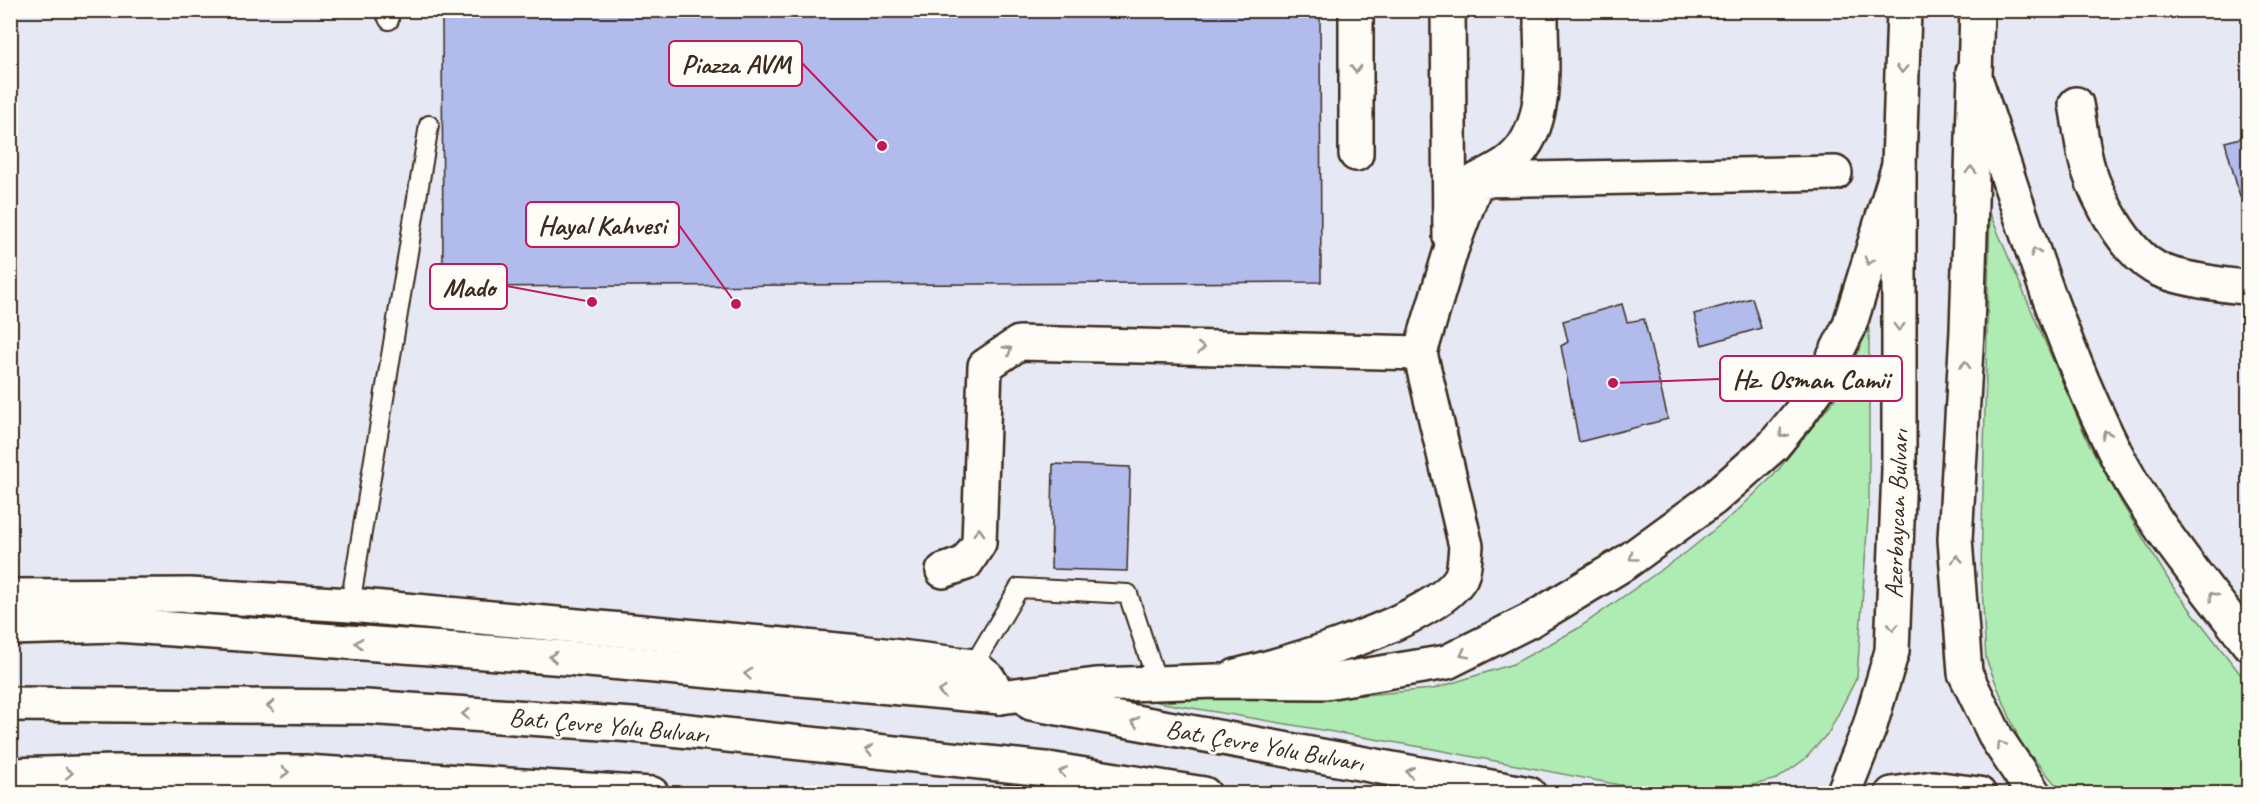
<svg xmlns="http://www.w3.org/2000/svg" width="2259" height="804" font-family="Caveat,sans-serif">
<rect width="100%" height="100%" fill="#e6e8f4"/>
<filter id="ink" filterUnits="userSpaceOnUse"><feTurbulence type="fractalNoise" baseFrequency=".0167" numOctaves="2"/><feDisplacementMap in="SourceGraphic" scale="12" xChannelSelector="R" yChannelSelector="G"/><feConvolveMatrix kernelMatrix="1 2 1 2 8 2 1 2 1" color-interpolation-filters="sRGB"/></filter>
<g filter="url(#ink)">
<path fill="#afecb3" stroke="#758b68" stroke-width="1.5" d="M1990,214L2088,442L2121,502L2173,587L2248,684V793H2063L2021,744L1986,659L1981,569Z
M1869,328V502L1857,677L1829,732L1805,759L1777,779L1716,794L1688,793L1625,786L1433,749L1157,702L1178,698L1305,700L1433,689L1513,664L1577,629L1688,551L1736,512L1774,475L1836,397Z"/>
<path fill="#b1bbec" stroke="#3b2a1e" stroke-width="1.5" d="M442,10H1320L1321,282L443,287Z
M2248,136V195L2240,197L2225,142Z
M1752,298L1761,328L1702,345L1694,314Z
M1622,304L1627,322L1644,319L1668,419L1579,442L1561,346L1568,342L1563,321Z
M1053,464L1130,467L1127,571L1051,569Z"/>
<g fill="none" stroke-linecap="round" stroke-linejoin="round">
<g stroke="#3b2a1e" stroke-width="22">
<path id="service" d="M384,10L389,20
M350,605L429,125
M973,666L1019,588L1128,594L1157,682"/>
</g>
<g stroke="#3b2a1e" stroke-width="38">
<path id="minor" d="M1448,10L1450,237
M2076,104C2080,125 2082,148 2088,168C2098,200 2125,250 2154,267C2171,278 2228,286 2248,287
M1356,154V10
M1480,180L1835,173
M943,571L966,563L979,543L985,366L1019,343L1420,353
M10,596L190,595L350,605L859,652L973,666L988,678L1000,697
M1236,676C1285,664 1437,621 1461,577C1465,569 1465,555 1466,546L1420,353L1451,250L1477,180C1487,175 1497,170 1506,164C1553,131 1540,60 1541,10"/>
</g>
<g stroke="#3b2a1e" stroke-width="38">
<path id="primary" d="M1977,10L1967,331L1955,539L1965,673L1997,739L2034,794
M10,628L117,625L566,658L1000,697
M1843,794L1869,729L1892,651L1899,470V165L1904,10"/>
</g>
<g stroke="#3b2a1e" stroke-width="38">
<path id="trunk" d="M1973,72C2016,198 2054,330 2114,450C2149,520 2201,581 2248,643
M1000,697L1096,685L1216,681L1326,682L1447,662L1531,620L1625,563L1713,499L1773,446L1800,413L1820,385L1849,327L1899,165
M1031,703L1529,794
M10,704L366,707L633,725L1054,770L1204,794
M10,775L115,772H305L652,794
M1892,794L1933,788L1979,794"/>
</g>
<use href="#service" stroke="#fdfcf7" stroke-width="18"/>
<use href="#minor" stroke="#fdfcf7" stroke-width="33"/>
<use href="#primary" stroke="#fdfcf7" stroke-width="33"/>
<use href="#trunk" stroke="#fdfcf7" stroke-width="33"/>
</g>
<defs><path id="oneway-chevron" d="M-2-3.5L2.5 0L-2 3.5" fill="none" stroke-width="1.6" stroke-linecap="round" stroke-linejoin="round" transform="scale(1.5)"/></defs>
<g stroke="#9c938a">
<use href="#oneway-chevron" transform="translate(1356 69) rotate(90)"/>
<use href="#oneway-chevron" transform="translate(1902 69) rotate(92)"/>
<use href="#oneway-chevron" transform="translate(1971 170) rotate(-89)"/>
<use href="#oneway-chevron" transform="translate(2035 252) rotate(-109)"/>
<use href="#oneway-chevron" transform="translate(1869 261) rotate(107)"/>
<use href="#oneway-chevron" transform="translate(1899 327) rotate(90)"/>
<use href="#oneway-chevron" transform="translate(1201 348) rotate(1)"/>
<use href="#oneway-chevron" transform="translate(1008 350) rotate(-33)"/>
<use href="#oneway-chevron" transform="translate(1965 365) rotate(-87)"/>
<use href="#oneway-chevron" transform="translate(1783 434) rotate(129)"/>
<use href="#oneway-chevron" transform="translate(2106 434) rotate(-114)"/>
<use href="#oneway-chevron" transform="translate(979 532) rotate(-88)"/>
<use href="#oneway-chevron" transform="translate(1633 557) rotate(144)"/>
<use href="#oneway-chevron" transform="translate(1957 559) rotate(-94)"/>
<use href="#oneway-chevron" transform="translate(2213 596) rotate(-128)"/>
<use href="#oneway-chevron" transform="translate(1893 627) rotate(92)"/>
<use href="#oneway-chevron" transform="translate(359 643) rotate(-176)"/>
<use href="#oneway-chevron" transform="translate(1464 654) rotate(153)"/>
<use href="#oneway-chevron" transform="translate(553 657) rotate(-176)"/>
<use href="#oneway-chevron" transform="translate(748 674) rotate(-175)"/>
<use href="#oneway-chevron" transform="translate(942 692) rotate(-175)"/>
<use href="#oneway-chevron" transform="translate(271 706) rotate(-179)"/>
<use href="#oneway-chevron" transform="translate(466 714) rotate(-176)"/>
<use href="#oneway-chevron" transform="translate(1135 722) rotate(-170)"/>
<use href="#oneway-chevron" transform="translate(2001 745) rotate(-123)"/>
<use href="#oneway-chevron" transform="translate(869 750) rotate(-174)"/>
<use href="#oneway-chevron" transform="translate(285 772)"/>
<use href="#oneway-chevron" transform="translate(1063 772) rotate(-171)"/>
<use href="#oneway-chevron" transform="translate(1410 772) rotate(-170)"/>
<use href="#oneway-chevron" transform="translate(69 773) rotate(-2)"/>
</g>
</g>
<g text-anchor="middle" stroke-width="6" stroke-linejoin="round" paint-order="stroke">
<g font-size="26" fill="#3b2a1e" stroke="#fdfcf7">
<text transform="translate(1896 514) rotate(-88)" y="9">Azerbaycan Bulvarı</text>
<text transform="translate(609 725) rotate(5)" y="9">Batı Çevre Yolu Bulvarı</text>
<text transform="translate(1265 745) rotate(10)" y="9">Batı Çevre Yolu Bulvarı</text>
</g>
</g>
<path fill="none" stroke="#c2185b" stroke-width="2" d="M882 146L802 63M736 304L679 225M592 302L507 286M1613 383L1720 379"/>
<g fill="#c2185b" stroke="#fdfcf7" stroke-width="2">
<circle cx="882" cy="146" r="6"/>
<circle cx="736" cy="304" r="6"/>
<circle cx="592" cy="302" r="6"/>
<circle cx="1613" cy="383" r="6"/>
</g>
<g fill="#fdfcf7" stroke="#c2185b" stroke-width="2">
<rect x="669" y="41" width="133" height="45" rx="6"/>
<rect x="526" y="202" width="153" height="45" rx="6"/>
<rect x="430" y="264" width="77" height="45" rx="6"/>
<rect x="1720" y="356" width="182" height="45" rx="6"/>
</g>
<g font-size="27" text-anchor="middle" font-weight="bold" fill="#3b2a1e">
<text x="736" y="73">Piazza AVM</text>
<text x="602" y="234">Hayal Kahvesi</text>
<text x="469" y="296">Mado</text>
<text x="1811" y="388">Hz. Osman Camii</text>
</g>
<rect width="2259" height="804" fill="none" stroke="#fdfcf7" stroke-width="36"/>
<rect x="18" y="18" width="2223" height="768" fill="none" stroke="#3b2a1e" stroke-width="2" filter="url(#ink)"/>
</svg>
